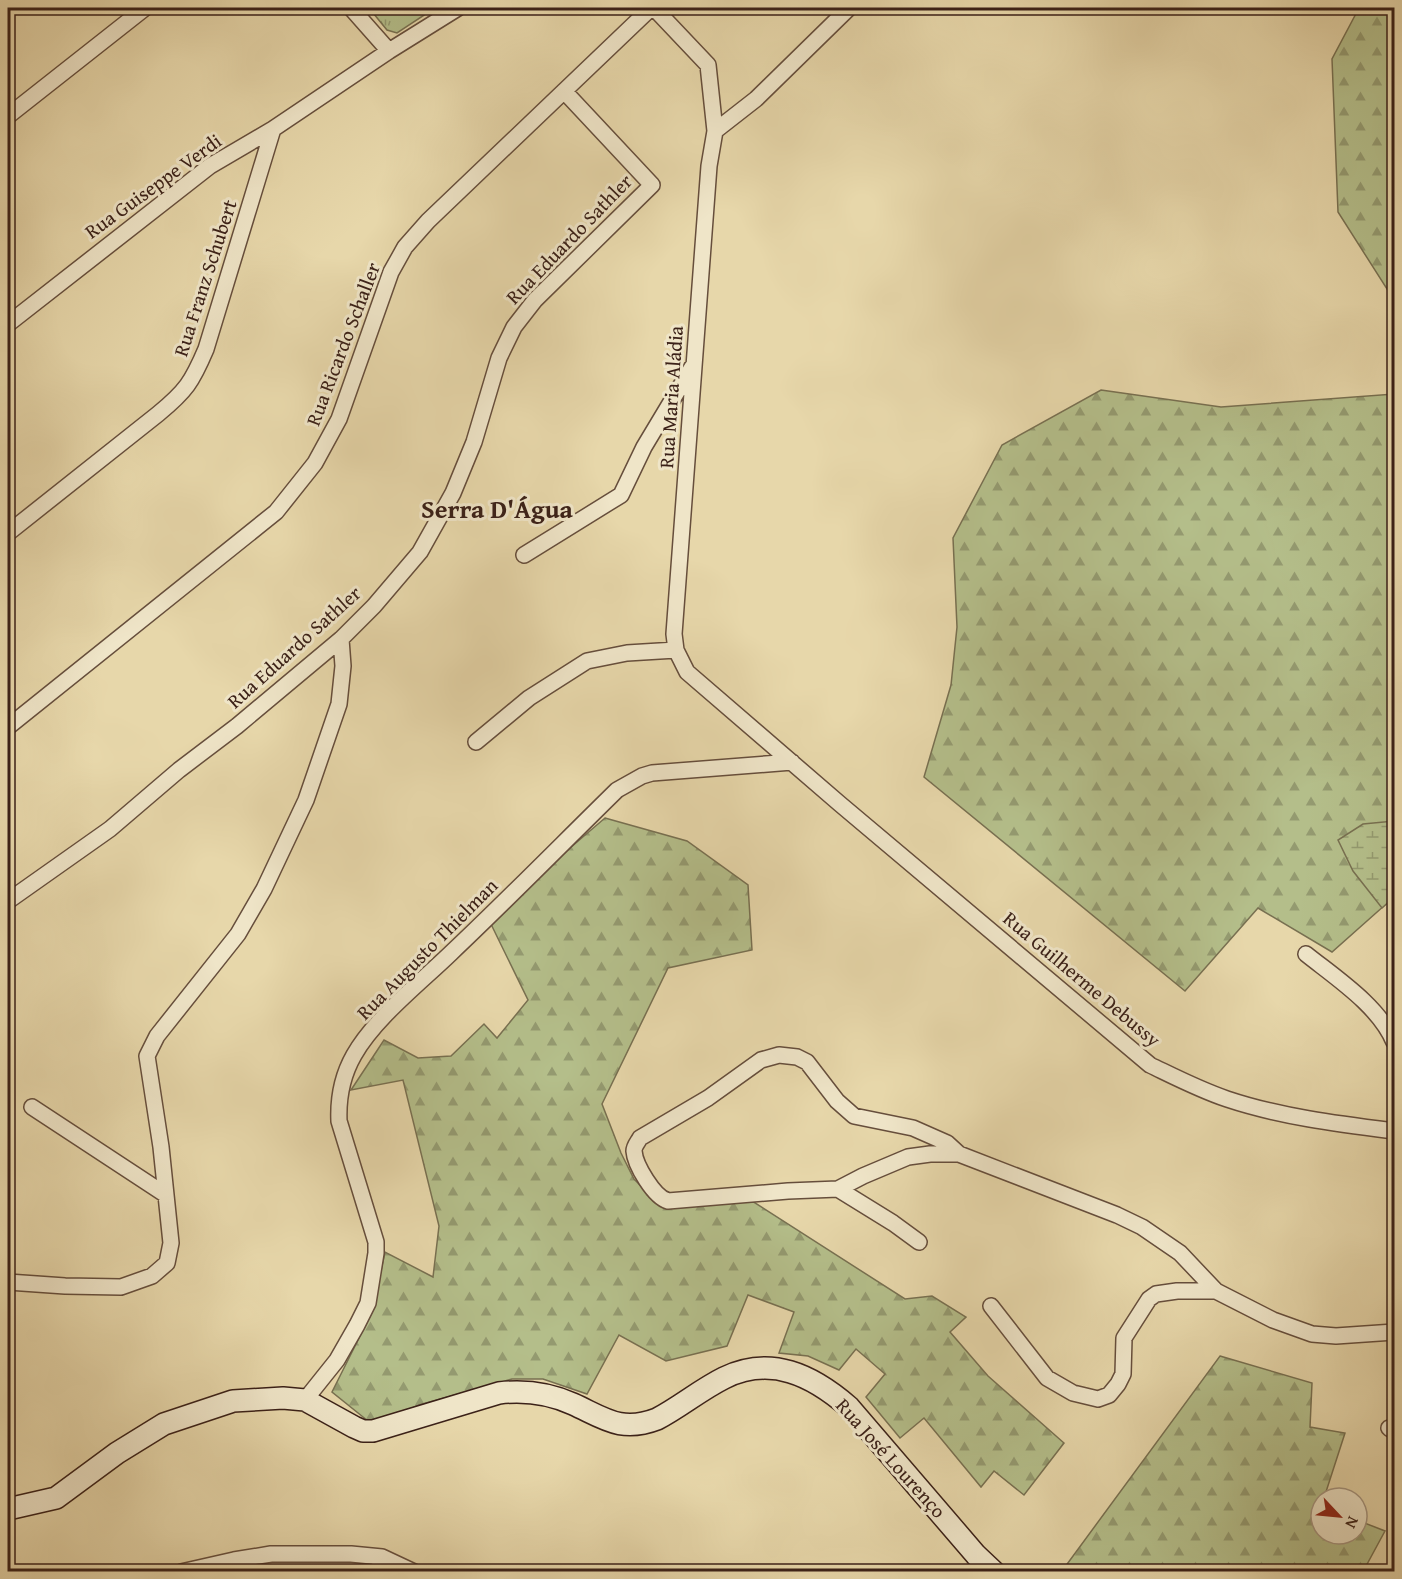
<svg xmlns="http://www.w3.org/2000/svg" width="1402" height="1579" font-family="'Gentium Book Plus',serif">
<defs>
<pattern id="grass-tufts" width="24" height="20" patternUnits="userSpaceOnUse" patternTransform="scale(1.5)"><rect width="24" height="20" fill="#b4be8a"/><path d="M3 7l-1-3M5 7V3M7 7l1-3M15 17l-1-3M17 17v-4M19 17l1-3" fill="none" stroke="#949a70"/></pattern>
<pattern id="forest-firs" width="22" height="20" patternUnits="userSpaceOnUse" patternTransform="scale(1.5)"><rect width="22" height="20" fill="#b4be8a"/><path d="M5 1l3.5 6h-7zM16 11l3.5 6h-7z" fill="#949a70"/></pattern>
<pattern id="wetland-marsh" width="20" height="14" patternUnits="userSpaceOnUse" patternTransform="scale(1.5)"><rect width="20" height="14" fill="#b4be8a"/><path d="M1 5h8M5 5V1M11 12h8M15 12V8" fill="none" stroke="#949a70"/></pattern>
</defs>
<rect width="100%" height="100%" fill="#e7d7aa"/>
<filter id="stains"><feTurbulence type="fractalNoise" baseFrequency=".00333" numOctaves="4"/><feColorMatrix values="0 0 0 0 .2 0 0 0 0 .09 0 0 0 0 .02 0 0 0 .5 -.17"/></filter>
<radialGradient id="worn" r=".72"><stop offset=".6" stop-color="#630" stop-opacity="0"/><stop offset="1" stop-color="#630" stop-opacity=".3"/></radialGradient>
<path fill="url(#grass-tufts)" stroke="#787051" stroke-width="1.5" d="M369,8H435L397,33L387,30Z"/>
<path fill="url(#forest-firs)" stroke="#787051" stroke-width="1.5" d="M1359,8H1394V300L1338,212L1332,59Z
M1101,390L1221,407L1394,394V897L1332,952L1258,908L1185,991L924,777L951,685L957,627L953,538L1002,445Z
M605,818L687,841L748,885L752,950L668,968L602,1104L621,1153L634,1179L662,1207L749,1199L905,1299L932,1296L966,1317L950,1332L988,1376L1064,1443L1024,1495L994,1471L981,1487L924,1418L900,1438L866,1397L885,1374L856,1349L839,1370L808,1356L779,1353L794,1312L748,1295L727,1346L666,1361L619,1335L587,1394L543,1379H512L419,1405L373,1425L332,1392L372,1312L385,1252L433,1277L439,1226L403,1080L351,1090L384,1040L418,1058L451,1056L484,1024L497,1038L528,1000L488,918Z
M1220,1356L1312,1383L1310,1427L1345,1433L1324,1498H1321V1534H1357V1520L1385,1531L1365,1568L1367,1571H1062Z"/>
<path fill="url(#wetland-marsh)" stroke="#787051" stroke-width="1.5" d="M1394,821V897L1382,908L1353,871L1338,840L1363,824Z"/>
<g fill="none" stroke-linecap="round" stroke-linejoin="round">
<g stroke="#664e3c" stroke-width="18">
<path id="street" d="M351,8L389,51
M654,8L708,65L715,131L709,166L674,634L676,650L687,672L840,804L1150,1065C1175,1077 1200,1090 1227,1099C1281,1117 1338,1124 1394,1131
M8,116L145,8
M715,131L756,99L849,8
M8,324L210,166L273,129L389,51L458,8
M8,533L158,414C186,391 192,382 206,349L273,129
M524,555L621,495L644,447L692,367
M8,727L276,512L315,463L339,419L391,272L405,247L428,221L651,8
M476,742L529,698L587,661L627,653L676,650
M8,901L110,829L179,770L237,726L341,639L374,606L420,552L453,493L474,442L499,358L514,327L535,300L652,185L564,91
M1306,954C1336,978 1379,1006 1394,1042
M32,1107L166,1195
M959,1154L947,1143L913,1128L854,1116L837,1101L807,1062L797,1057L779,1055L761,1060L708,1098L640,1138C638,1142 634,1146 634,1151C635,1165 654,1197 668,1201L788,1191L838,1189L863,1176L908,1157L930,1154H959L1117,1215L1142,1227L1180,1253L1216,1291L1273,1320L1312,1334L1336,1336L1394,1332
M838,1189L893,1223L919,1242
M8,1282L65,1286L121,1287L152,1276L167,1263L171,1243L161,1147L147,1056L157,1036L238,934L264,889L289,836L306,800L339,704L343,666L341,639
M991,1306L1047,1378L1073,1393L1098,1399L1109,1395L1118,1384L1123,1374L1124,1338L1149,1299L1156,1294L1177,1291H1216
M305,1400L337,1360L357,1325L368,1303L376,1253V1242L339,1121C338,1098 342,1076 354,1055C375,1018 420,983 451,953C507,900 562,844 617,790L642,776L652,773L792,762
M1389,1428L1394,1431
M181,1572L234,1560L271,1554H351L382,1557L414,1572
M377,1572L382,1557"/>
</g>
<g stroke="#3b2118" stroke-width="24">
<path id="secondary" d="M8,1509L56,1498L117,1453L164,1424L233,1401L283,1398L305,1400L354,1427L363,1431H373L499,1393C525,1390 549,1393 573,1404C604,1418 621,1433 657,1419C680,1407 700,1390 724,1378C771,1355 812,1375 849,1407L976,1555L994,1572"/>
</g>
<use href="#street" stroke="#efe5c8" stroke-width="15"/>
<use href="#secondary" stroke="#efe5c8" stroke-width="21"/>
</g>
<g text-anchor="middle" stroke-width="6" stroke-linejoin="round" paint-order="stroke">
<g font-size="20" fill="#3b2118" stroke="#efe5c8">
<text transform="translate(153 186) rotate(-36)" y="7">Rua Guiseppe Verdi</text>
<text transform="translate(569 239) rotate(-46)" y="7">Rua Eduardo Sathler</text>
<text transform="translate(205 278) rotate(-72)" y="7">Rua Franz Schubert</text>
<text transform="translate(343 344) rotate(-69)" y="7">Rua Ricardo Schaller</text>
<text transform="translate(671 397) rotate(-86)" y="7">Rua Maria Aládia</text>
<text transform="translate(294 647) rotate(-42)" y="7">Rua Eduardo Sathler</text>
<text transform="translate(427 949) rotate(-45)" y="7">Rua Augusto Thielman</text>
<text transform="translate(1082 979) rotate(40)" y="7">Rua Guilherme Debussy</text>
<text transform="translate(891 1458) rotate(48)" y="7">Rua José Lourenço</text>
</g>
<g font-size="26" font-weight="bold" fill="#3b2118" stroke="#efe5c8">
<text x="497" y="518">Serra D'Água</text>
</g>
</g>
<rect width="1402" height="1579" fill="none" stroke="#e7d7aa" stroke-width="30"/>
<rect x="9" y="9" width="1384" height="1561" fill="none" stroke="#3b2118" stroke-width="3"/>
<rect x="15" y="15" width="1372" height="1549" fill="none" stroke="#3b2118" stroke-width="1.5"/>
<g transform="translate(1339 1516) rotate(116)"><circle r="28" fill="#efe5c8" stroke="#a79782" stroke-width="1.5"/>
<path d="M0-4.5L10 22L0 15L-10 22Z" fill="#8f2418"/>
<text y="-9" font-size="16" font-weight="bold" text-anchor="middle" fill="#3b2118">N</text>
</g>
<rect width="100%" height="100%" filter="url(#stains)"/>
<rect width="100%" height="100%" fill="url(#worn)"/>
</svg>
